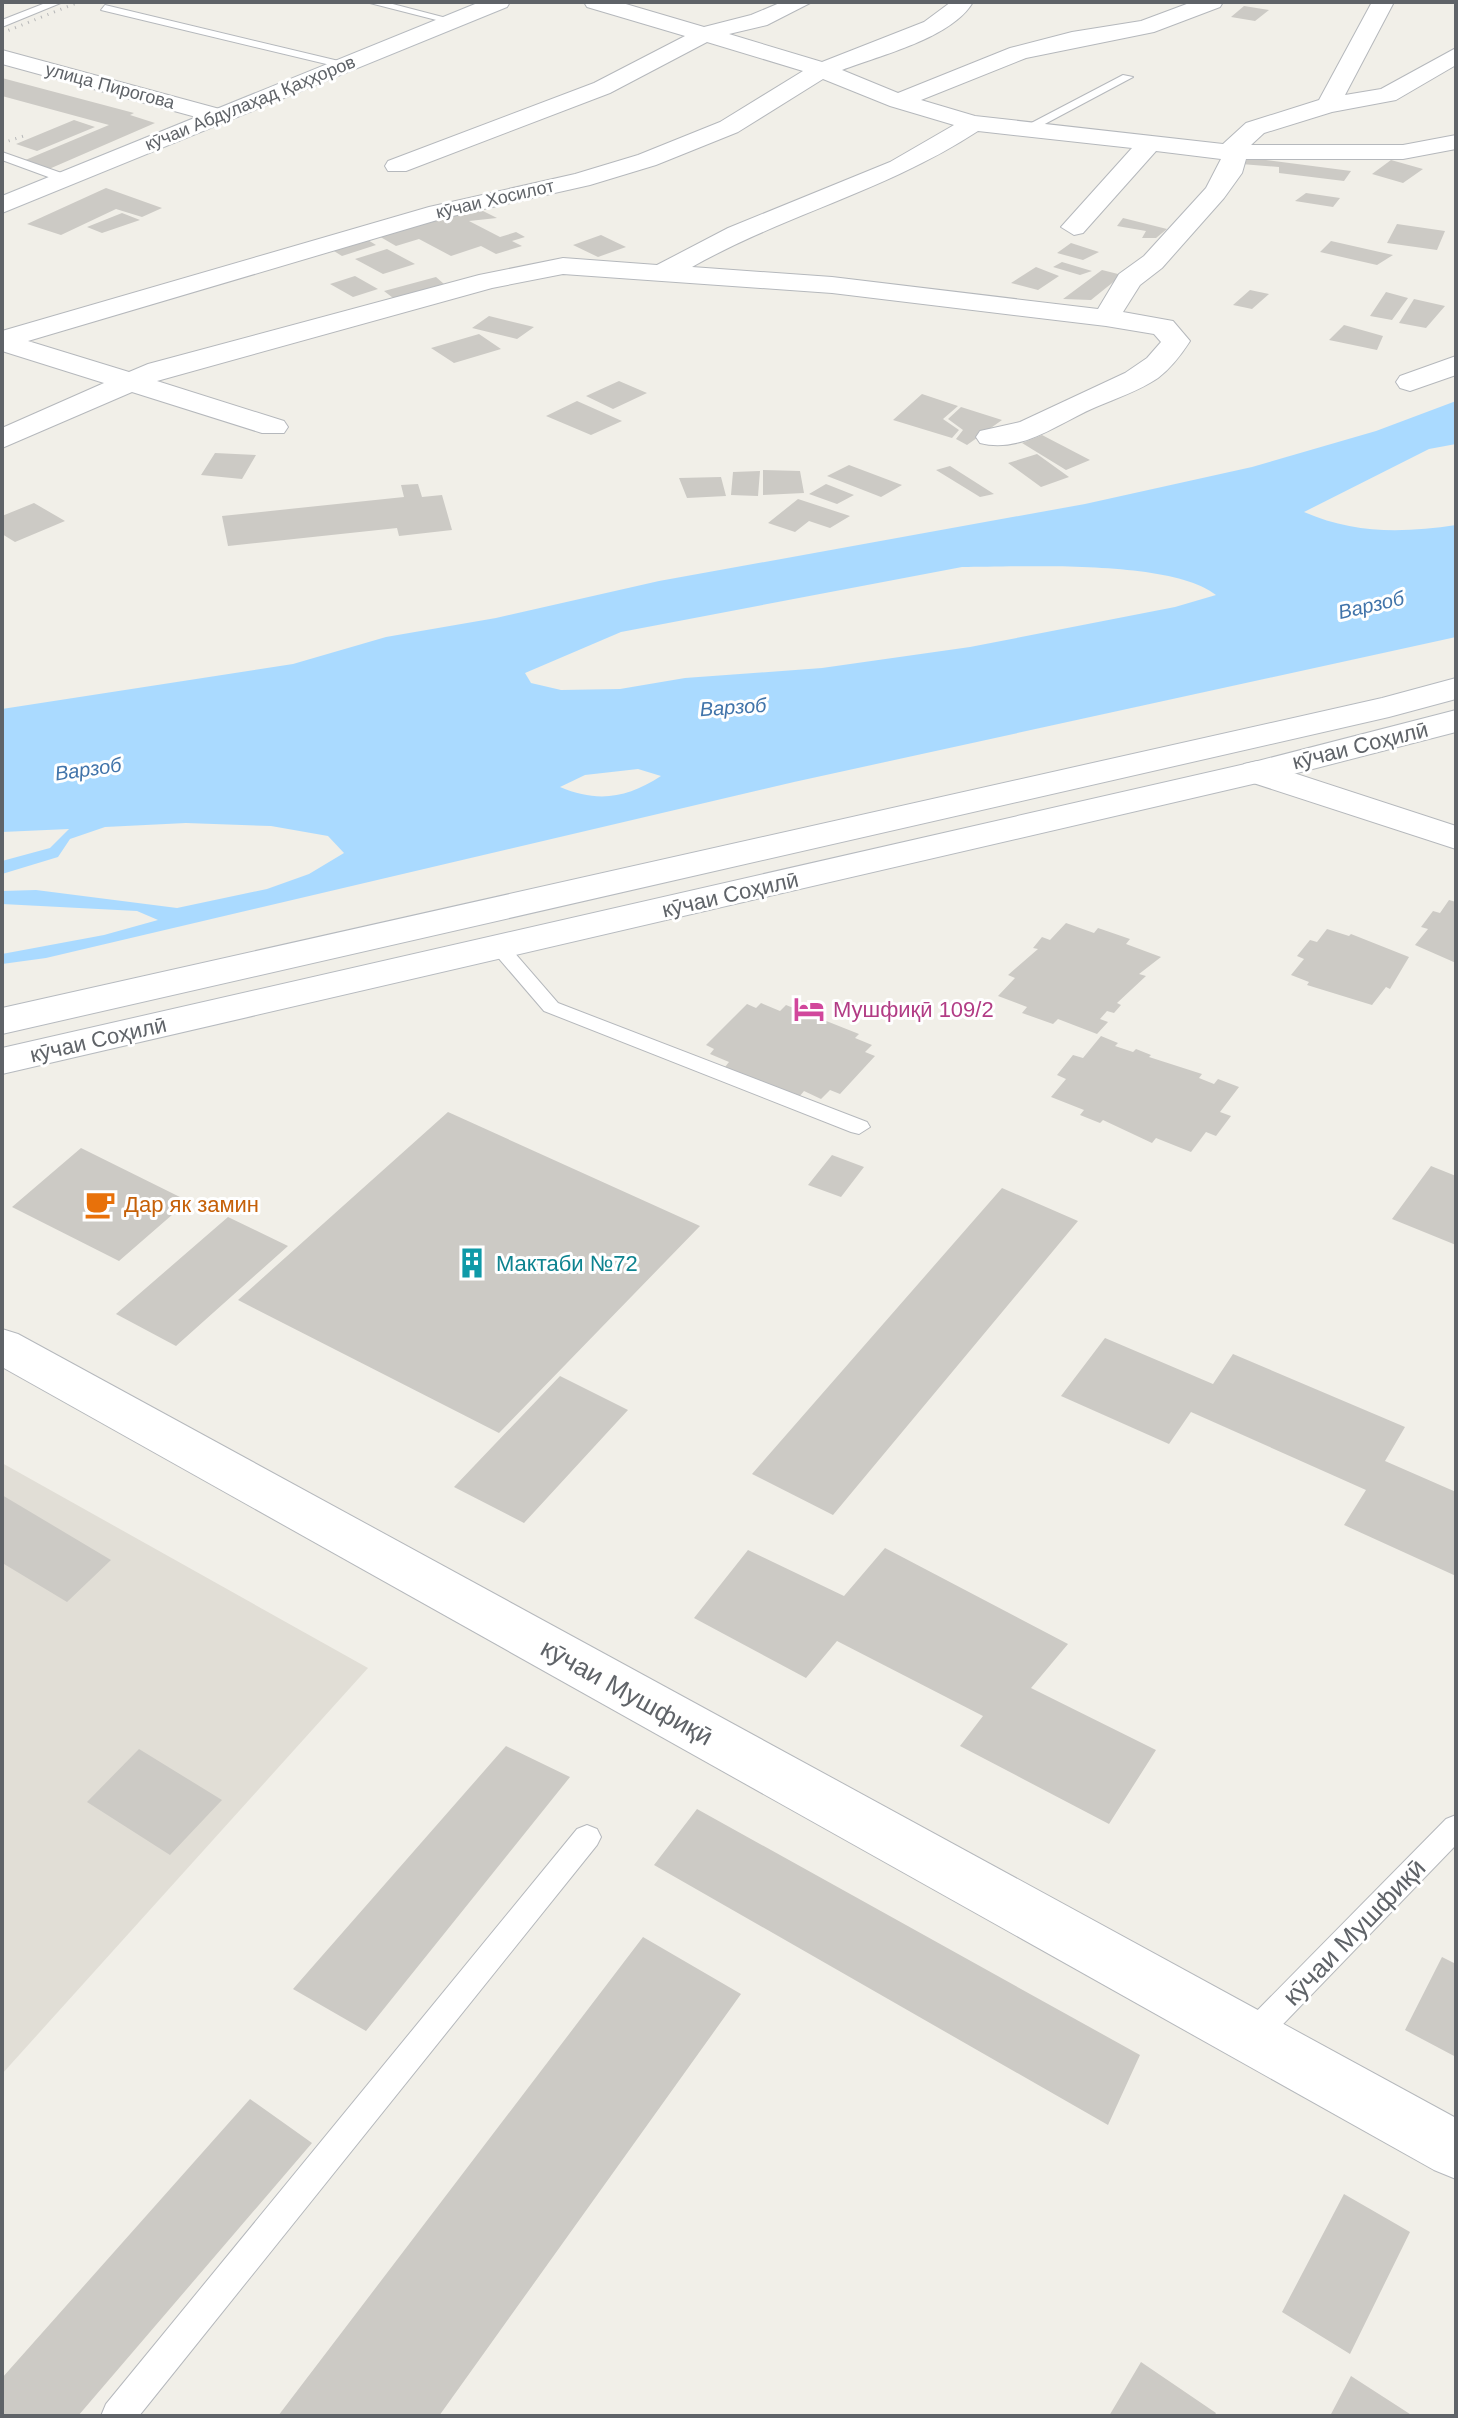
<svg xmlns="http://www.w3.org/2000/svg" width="1458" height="2418" font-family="Helvetica,sans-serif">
<rect width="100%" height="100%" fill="#f1efe8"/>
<path fill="#e1ded6" d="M2,1463L368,1668L2,2074Z"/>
<path fill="#aadaff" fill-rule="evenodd" d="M1456,401V444L1429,449L1304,512C1354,534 1403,533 1456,525V637L794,782L46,958L2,964V954L104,935L158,920L137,911L2,904V891L36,890L177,908L267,889L309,874L344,853L328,836L271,826L186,823L105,827L70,839L58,857L2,874V861L50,848L69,829L2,832V709L293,664L386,637L496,618L659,581L1085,504L1252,467L1376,431ZM962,567C1023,567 1170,559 1216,595L1175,607L970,647L822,668L685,678L620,689L561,690L531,683L525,673L621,632ZM638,769L661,776C627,798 598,803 560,787L585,775Z"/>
<path fill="#cccac5" d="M1244,6L1269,10L1255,21L1231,17Z
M2,78L134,113L130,115L155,123L49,169L23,161L109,125L2,96Z
M74,120L95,127L37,151L16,144Z
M1250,158L1351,171L1344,181L1279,173V167L1241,164Z
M1391,160L1423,169L1403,183L1372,174Z
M106,188L162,208L142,217L116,209L61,235L27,224Z
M1306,193L1340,198L1333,207L1295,201Z
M465,208L479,209L497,218L469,221L500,237L516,232L525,237L512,241L522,246L496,254L481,246L451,256L419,239L396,246L377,235Z
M122,213L140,220L102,233L87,227Z
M1123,218L1167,229L1156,238H1142L1146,231L1117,226Z
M1397,224L1445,231L1437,250L1387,243Z
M601,235L626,247L598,257L573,245Z
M363,237L376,245L342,256L329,248Z
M1331,241L1393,255L1377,265L1320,252Z
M1071,243L1099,252L1083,260L1057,253Z
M387,249L415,264L383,274L355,259Z
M1062,262L1092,271L1080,275L1053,267Z
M1036,267L1059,276L1038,290L1011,283Z
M1102,270L1122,275L1091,300L1063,299Z
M355,276L378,289L353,297L330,284Z
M436,277L444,284L429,288L434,291L397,301L384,291Z
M1250,290L1269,294L1252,309L1233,305Z
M1386,292L1408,298L1392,320L1370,316Z
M1414,299L1445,306L1426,328L1399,323Z
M489,316L534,327L517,339L472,328Z
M1344,325L1383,336L1377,350L1329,340Z
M479,334L501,349L454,363L431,348Z
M619,381L647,393L613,409L586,396Z
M922,394L958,406L943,419L959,430L952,438L893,420Z
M577,401L622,421L591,435L546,416Z
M961,407L1002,420L967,445L956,439L963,430L948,419Z
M1042,435L1090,460L1066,470L1022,443Z
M215,453L256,455L242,479L201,475Z
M1037,454L1069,477L1041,487L1008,463Z
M849,465L902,485L881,497L827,476Z
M950,466L994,494L980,497L936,470Z
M763,470L800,471L804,493L763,495Z
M760,471L758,496L731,495L733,472Z
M721,477L726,496L687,498L679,478Z
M418,484L422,497L442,495L452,530L399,536L397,528L228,546L222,516L404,497L401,485Z
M826,484L854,495L837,504L809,494Z
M798,499L850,516L830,528L809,521L795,532L768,523Z
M34,503L65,521L15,542L2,534V516Z
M1449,900L1456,902V963L1415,945L1428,929L1421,927L1433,911L1440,913Z
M1066,923L1094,933L1098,928L1130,939L1126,944L1161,957L1139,974L1146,976L1117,1003L1121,1005L1114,1013L1107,1011L1100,1019L1108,1022L1097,1034L1058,1019L1053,1024L1022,1013L1027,1007L998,996L1015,978L1008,975L1038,949L1033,948L1042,937L1050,940Z
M1327,929L1349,936L1351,934L1409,957L1390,989L1386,987L1372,1005L1307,985L1309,982L1291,975L1304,959L1297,956L1310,940L1317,942Z
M761,1003L780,1011L786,1005L859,1034L855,1038L872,1045L865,1052L875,1056L840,1094L830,1090L821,1099L804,1091L799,1097L725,1067L729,1062L710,1054L714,1049L706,1045L747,1004L756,1008Z
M1101,1036L1118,1043L1115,1046L1133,1052L1136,1049L1151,1055L1149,1057L1202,1074L1199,1078L1214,1084L1218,1079L1239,1087L1220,1112L1231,1116L1216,1136L1206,1132L1191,1152L1156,1138L1152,1143L1103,1120L1100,1123L1080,1115L1084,1110L1051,1097L1066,1079L1057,1075L1073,1055L1083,1058Z
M448,1112L700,1226L499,1433L238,1300Z
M81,1148L188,1201L119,1261L12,1207Z
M832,1155L864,1167L841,1197L808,1185Z
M1431,1166L1456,1176V1245L1392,1219Z
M1002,1188L1078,1221L833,1515L752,1474Z
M228,1217L288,1246L176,1346L116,1314Z
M1105,1338L1213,1384L1233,1354L1405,1427L1385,1461L1456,1492V1576L1344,1525L1366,1490L1191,1412L1169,1444L1061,1396Z
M560,1376L628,1410L524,1523L454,1487Z
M2,1495L111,1560L67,1602L4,1564L2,1566Z
M885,1548L1068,1644L1031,1688L1156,1750L1109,1824L960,1746L983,1716L837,1641L806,1678L694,1618L748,1550L844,1596Z
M506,1746L570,1777L366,2031L293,1989Z
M139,1749L222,1800L170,1855L87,1802Z
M697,1809L1140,2055L1108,2125L654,1865Z
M643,1937L741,1994L439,2416H278Z
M1442,1957L1456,1964V2057L1405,2030Z
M250,2099L312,2143L78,2416H2V2378Z
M1344,2194L1410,2232L1350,2354L1282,2312Z
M1141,2362L1216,2413L1214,2416H1109Z
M1351,2376L1413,2416H1330Z"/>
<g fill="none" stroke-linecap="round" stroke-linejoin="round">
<g stroke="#b5b8bc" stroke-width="2">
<path id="service" d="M48,2H63L2,27V20Z
M366,2H385L458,21L452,24Z
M105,5L343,62L349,65L343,68L101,10Z
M1123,75L1133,77L1026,134L1016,131Z
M2,152L70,176L72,179L62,182L2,160Z
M499,941L506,943L558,1003L867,1122L870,1127L859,1134L851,1132L544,1011L489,947Z
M1456,1815V1845L1261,2047L1251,2051L1241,2047L1236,2037L1241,2027L1446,1819Z
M587,1825L597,1829L601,1837L597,1845L139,2416H101L106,2404L577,1829Z"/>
</g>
<g stroke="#b5b8bc" stroke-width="2">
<path id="minor" d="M584,2H619L704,27L751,15L782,2H812L767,25L729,34L822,62L924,22L951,2H973C952,38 881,55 842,70L898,93L1010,48L1072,32L1141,21L1192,2H1223L1220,7L1154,32L1026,58L921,100L975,116L1223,144L1246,123L1319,100L1372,2H1394L1345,95L1381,89L1456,48V65L1396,100L1332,112L1264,133L1251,145H1403L1456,135V149L1403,159H1246L1242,173L1224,198L1162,268L1140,285L1123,312L1173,321L1190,341C1181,355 1171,368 1158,378C1139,391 1117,398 1096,407C1060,422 1022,454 980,443L976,437L980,431L1020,422L1125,373L1147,358L1161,342L1154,334L1106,326L832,293L563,274L492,288L157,381L284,421L288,427L284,433H262L132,392L2,448V428L104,383L2,351V331L429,207L575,174L638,155L720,122L803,71L707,42L610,93L406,171H388L385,166L388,161L594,83L685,36L587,7ZM823,79L890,106L954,125L890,162L728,228L657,265L563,258L479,275L148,364L129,372L28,341L444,218L590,185L656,165L738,132ZM978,131L1132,148L1061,227L1074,235L1083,233L1156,151L1221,159L1206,188L1144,256L1119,274L1098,309L832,277L692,267C784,215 888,190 978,131Z
M2,50L227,111L230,116L218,123L2,64Z
M1456,356V375L1410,391L1400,388L1396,382L1400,376Z
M1257,761L1456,826V849L1244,780L1239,772L1244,764Z"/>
</g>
<g stroke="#b5b8bc" stroke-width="2">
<path id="tertiary" d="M2,1329L18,1334L1456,2118V2179L1434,2170L2,1367Z"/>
</g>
<g stroke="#b6babf" stroke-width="2">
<path id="secondary" d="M480,2H510L507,7L2,213V196Z
M1456,678V699L1389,717L2,1034V1008L1382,698Z
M1456,710V732L1270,780L2,1074V1048L1254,762Z"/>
</g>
<use href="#service" fill="#fff" fill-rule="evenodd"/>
<use href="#minor" fill="#fff" fill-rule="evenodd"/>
<use href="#tertiary" fill="#fff" fill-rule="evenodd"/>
<use href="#secondary" fill="#fff" fill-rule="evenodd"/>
<path stroke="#b6b7b8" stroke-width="3" stroke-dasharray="1 6" stroke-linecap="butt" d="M2,33L79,2
M2,143L27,135"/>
</g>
<defs>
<g id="hotel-bare" transform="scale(2.4)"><path d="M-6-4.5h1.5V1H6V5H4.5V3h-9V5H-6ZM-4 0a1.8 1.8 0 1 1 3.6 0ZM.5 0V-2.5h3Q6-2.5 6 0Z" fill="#d1479c" stroke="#fff" stroke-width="2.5" paint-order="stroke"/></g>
<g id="cafe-bare" transform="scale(2.4)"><path d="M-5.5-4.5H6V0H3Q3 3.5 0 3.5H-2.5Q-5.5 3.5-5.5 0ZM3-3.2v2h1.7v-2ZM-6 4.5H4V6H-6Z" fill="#e8710a" stroke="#fff" stroke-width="2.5" paint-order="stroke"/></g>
<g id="building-bare" transform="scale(2.4)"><path d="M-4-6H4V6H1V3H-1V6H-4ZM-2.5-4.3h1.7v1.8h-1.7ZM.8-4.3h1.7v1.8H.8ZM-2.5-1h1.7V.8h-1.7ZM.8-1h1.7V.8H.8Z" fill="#0f9aa8" stroke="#fff" stroke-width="2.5" paint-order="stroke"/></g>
</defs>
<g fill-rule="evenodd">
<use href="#hotel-bare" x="809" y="1009"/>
<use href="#cafe-bare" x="100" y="1204"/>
<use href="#building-bare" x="472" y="1263"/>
</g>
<g text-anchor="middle" stroke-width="6" stroke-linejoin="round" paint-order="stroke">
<g font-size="18" fill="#5f6368" stroke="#fff">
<text transform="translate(110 86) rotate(15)" y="6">улица Пирогова</text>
<text transform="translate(250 103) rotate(-22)" y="6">кӯчаи Абдулаҳад Қаҳҳоров</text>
<text transform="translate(495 199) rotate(-13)" y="6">кӯчаи Хосилот</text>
</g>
<g font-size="20" font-style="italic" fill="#4174aa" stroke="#fff">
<text transform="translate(1371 605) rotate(-13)" y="7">Варзоб</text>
<text transform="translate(733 707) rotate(-4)" y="7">Варзоб</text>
<text transform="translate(88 769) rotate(-8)" y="7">Варзоб</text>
</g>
<g font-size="22" fill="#5f6368" stroke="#fff">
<text transform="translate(1360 745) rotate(-14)" y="8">кӯчаи Соҳилӣ</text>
<text transform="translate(730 894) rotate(-13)" y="8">кӯчаи Соҳилӣ</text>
<text transform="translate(98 1039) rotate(-13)" y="8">кӯчаи Соҳилӣ</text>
</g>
<g font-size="22" fill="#b23c85" stroke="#fff" text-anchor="start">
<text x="833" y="1017">Мушфиқӣ 109/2</text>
</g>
<g font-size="22" fill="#c56008" stroke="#fff" text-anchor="start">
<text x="124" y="1212">Дар як замин</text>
</g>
<g font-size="22" fill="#0d838f" stroke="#fff" text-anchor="start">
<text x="496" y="1271">Мактаби №72</text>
</g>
<g font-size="26" fill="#5f6368" stroke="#fff">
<text transform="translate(627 1692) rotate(29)" y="9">кӯчаи Мушфиқӣ</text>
<text transform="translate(1354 1932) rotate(-46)" y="9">кӯчаи Мушфиқӣ</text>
</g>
</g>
<rect width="1458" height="2418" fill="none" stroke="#5f6368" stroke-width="8"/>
</svg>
